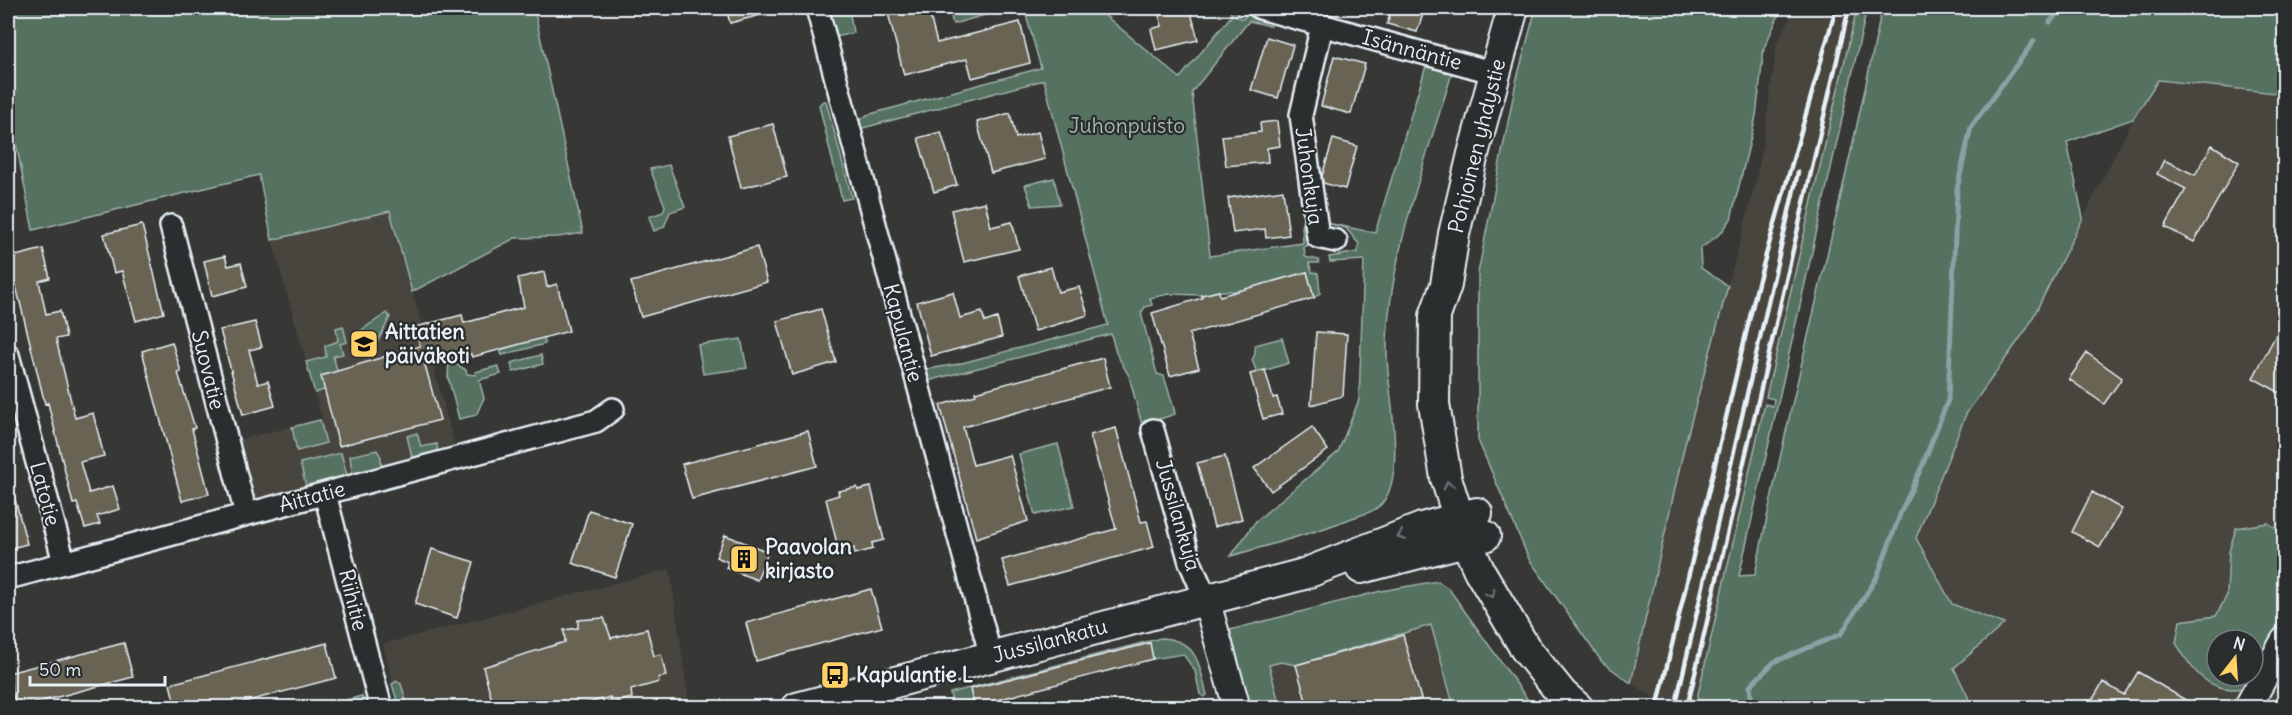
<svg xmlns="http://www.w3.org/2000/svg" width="2292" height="715" font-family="Delius,sans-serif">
<rect width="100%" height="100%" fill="#373835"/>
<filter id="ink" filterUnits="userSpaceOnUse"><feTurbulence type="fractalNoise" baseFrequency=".0167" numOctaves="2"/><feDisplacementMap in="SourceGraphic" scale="12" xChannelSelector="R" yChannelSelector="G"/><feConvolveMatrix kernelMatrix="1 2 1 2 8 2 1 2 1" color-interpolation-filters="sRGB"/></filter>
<g filter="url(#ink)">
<path fill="#46453e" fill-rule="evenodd" d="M1796,8H1857L1695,707H1667L1632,683L1685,444L1752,197L1762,152L1777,43Z
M2158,80L2284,94V707H1973L1954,668L1916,539L1966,414L2028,327L2133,119ZM2217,640H2253V676H2217Z
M390,210L456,450L262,501L253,499L248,495L235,441L322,419L272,240Z
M670,569L689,704L678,708L399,707L383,644Z
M1427,612L1454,707H1260L1248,641Z"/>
<path fill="#557160" stroke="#9eb1ac" stroke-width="1.5" d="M8,8H534L583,233L558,237L515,238L412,292L390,211L272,240L259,175L33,230L8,102Z
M829,8H849L853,33L836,37Z
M949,8H990L992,13L953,24Z
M1024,8H1096L1180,78L1232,15L1229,10L1231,8L1240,10L1236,16L1243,19L1247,13L1270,22L1271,26L1249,21L1192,92L1210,256L1303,243L1302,223L1306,211L1308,245L1304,247L1305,257L1319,260V263H1309L1312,272L1318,273L1320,293L1314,298L1307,272L1240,291H1219L1202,295L1169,294L1150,298L1152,305L1145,307L1141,313L1157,374L1164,376L1174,409L1175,414L1142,425L1129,376L1116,353L1111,334L927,381L922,370L958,364L1108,325L1044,80L859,129V121L867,115L1041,68Z
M1536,8H1782L1764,48L1756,116L1731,219L1721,233L1700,249L1701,268L1728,286L1685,444L1631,683L1602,662L1529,559L1478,440V273L1516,82Z
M1857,8H1867L1739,576L1755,575C1793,385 1844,198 1882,8H2279L2284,10V94L2158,80L2133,119L2067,142L2083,218L2028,327L1966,414L1916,538L1952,604L2004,624L1954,668L1973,707H1695L1765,404L1773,406L1774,399L1766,397Z
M1426,66L1452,73C1427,156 1385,268 1387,355C1387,390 1410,484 1377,508C1371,513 1360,515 1352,518C1313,534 1271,544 1231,556L1256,521L1338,452L1359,400L1364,260L1330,262L1329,257L1358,252L1359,244L1346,228L1322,222L1375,233Z
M823,101H826L852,198L842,200L819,105Z
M669,165L685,207L670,212L664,227L654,231L649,217L663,212L665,206L650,169Z
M1054,178L1060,204L1032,206L1025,185Z
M387,313L390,317L378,341L362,349L357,333Z
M343,326L347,342L340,344L343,354L333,356L341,384L315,393L306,362L326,357L325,346L338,341L336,328Z
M542,329L545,344L502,355L500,350L534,340Z
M1282,338L1289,363L1257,373L1252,360L1255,354V345Z
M741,339L747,368L703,374L698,345Z
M541,355L543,364L513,372L511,363Z
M449,360L466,370L467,374L476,375L475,372L498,366L501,374L479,380L484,398L476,415L459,419L448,377Z
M320,420L326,443L297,451L292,427Z
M417,433L421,447L437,444L438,454L413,461L407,436Z
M1058,444L1074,506L1035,515L1019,454Z
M377,450L381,457V469L348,478L352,473L350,456Z
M341,453L347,475L306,486L300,463Z
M2268,523L2284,534V613L2253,670V640H2217V676H2250L2242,688C2208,694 2191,669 2176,643L2180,621L2216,616L2227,595L2229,552L2236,528Z
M1438,581L1449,589L1533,707H1454L1431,625L1296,665L1281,662L1269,665L1280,707H1251L1230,630L1381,591Z
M1161,638C1198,640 1199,665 1207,695L1204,697L1200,694L1195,671L1183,654L1153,659L1149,643L971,689L974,706L953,707L950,693Z
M397,681L401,684L408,707H399L392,684Z
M362,696L365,707H319Z"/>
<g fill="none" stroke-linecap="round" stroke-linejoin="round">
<path stroke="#8ba1a5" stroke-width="5" d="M2050,22L2062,8
M1752,708L1750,686L1774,662L1841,634L1877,577L1901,512L1923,464L1948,400L1957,189L1971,127L2034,41"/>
</g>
<path fill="#696352" stroke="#e8f1f8" stroke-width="1.5" d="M726,8H771L772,12L730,23Z
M911,8H928L937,43L1020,22L1030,63L972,78L967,59L904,75L888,13Z
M1157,8H1190L1198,40L1156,50L1151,29L1162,26Z
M1392,8H1425L1417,32L1387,24Z
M1267,37L1293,45L1278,98L1251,90Z
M1334,56L1365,64L1351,114L1321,106Z
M1010,113L1016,138L1038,132L1045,159L991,173L977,122Z
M1277,121L1280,146L1267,148L1268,162L1226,166L1222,136L1261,132L1260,123Z
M773,124L787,177L741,188L728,136Z
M941,132L957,185L934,192L918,138Z
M1333,139L1357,146L1345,189L1323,183L1322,176Z
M2212,145L2239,162L2194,242L2165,227L2186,189L2157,174L2164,160L2195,175Z
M1283,190L1289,235L1266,238L1265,229L1233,233L1228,198Z
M985,202L991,227L1012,222L1019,249L964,262L951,210Z
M142,225L164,313L136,321L122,271L114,273L104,234Z
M757,247L767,282L641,317L631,282Z
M43,249L50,278L39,281L46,314L60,311L66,337L56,339L75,418L93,413L104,456L80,462L89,493L113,486L120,509L97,516L100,524L85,528L77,503L73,504L48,403L45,404L16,286L13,287L8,267V258Z
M225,256L228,266L241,263L247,287L212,296L204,261Z
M1051,267L1058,292L1079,287L1088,315L1035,331L1019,276Z
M544,272L547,287L557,284L569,331L472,357L471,354L425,365L440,420L339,446L321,376L420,346L415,327L462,315L464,323L524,307L518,278Z
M1307,272L1314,298L1189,334L1199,368L1170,376L1152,313L1202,298V295L1219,291L1220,296Z
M953,292L960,318L982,312L985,322L997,318L1002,337L931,356L917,302Z
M821,309L836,362L792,375L777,321Z
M2284,320V395L2253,378Z
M255,322L262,347L249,350L258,384L268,381L275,406L243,415L220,330Z
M1316,332L1347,334L1343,396L1311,405Z
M172,342L181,372L178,373L195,428L192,429L209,494L182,501L142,351Z
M2087,353L2122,378L2104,404L2069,379Z
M1103,358L1110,387L963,427L973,465L1010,455L1028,521L976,538L940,405L976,395L975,392Z
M1265,370L1273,398L1277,397L1282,414L1263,419L1250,374Z
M1312,427L1328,450L1271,491L1254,468Z
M1116,428L1141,522L1147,521L1154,547L1010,586L1002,560L1116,529L1090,435Z
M808,431L817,466L692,499L682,464Z
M1225,456L1242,519L1214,527L1197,463Z
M857,487L858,490L871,487L884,540L872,543L873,549L855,554L854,548L839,552L826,499L839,495L838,491Z
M12,488L27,544L8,549V489Z
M2092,492L2122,509L2100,547L2072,532Z
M589,510L632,524L615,577L572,563Z
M725,535L768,552L757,580L726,568L728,562L716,557Z
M432,549L474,562L457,618L415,604Z
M871,589L882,627L756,661L746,623Z
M604,618L611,638L647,629L654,656L661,654L666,676L658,678L659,682L631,690L632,698L612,703L610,697L571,708H494L483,667L565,642L564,630L578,628V620Z
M1403,635L1421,699L1389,708H1308L1296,665Z
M124,643L133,677L16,708L8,673Z
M327,643L336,678L221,708H176L170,684Z
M1150,643L1153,659L974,706L970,689Z
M2138,672L2199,708H2100L2091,702L2103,682L2124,695Z"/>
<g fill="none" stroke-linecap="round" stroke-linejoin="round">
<g stroke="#e8f1f8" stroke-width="26">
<path id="minor" d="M817,8L991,657
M1260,8L1495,73
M1322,26L1301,115L1318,237L1336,241
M171,226L246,514
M8,355L64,562
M1153,430L1190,562L1206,599
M325,494L381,708
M8,578L570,428L596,421L613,409"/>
</g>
<g stroke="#e8f1f8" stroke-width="30">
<path id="tertiary" d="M1206,599L1237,708
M2247,708L2284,641"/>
</g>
<g stroke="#e8f1f8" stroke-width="34">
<path id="secondary" d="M1513,8L1473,154L1454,234L1446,285L1435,316L1434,404L1446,478L1466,541L1479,570L1525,648L1562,694L1578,708
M1361,568L1485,536
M797,708L1304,574L1422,528L1477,513"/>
</g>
<use href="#minor" stroke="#2a2d2e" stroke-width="21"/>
<use href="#tertiary" stroke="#2a2d2e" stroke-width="26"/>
<use href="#secondary" stroke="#2a2d2e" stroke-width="30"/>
<path stroke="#e8f1f8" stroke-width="4.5" d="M1657,708L1758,283L1836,8
M1675,708L1798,172
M1687,708L1849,8"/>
</g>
<defs><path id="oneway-chevron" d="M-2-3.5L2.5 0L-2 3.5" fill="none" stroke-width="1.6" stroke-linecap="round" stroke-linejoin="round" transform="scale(1.5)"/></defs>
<g stroke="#6c7275">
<use href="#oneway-chevron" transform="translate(1448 485) rotate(-106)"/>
<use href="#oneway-chevron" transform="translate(1401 536) rotate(159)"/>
<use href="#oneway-chevron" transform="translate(1491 594) rotate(62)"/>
</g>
</g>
<defs>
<g id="school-square" transform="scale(1.5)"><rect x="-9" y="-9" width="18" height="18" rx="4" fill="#ffd166" stroke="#2a2d2e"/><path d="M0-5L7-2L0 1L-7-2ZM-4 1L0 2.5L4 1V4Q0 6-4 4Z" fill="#111"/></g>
<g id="building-square" transform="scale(1.5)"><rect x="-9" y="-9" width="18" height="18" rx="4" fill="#ffd166" stroke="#2a2d2e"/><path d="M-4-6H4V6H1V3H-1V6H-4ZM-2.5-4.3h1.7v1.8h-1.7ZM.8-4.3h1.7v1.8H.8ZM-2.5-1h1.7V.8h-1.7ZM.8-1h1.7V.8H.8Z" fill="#111"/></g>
<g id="bus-square" transform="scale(1.5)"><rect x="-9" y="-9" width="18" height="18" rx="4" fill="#ffd166" stroke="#2a2d2e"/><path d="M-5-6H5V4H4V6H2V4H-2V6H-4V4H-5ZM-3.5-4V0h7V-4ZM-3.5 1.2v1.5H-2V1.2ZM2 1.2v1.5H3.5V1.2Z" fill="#111"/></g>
</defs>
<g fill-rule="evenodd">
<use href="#school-square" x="364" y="344"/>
<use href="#building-square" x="744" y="559"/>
<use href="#bus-square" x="835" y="675"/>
</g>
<g text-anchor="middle" stroke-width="4.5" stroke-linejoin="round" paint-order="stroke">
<g font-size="21" fill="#e8f1f8" stroke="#2a2d2e">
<text transform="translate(1412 50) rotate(15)" y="7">Isännäntie</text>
<text transform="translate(1477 146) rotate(-76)" y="7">Pohjoinen yhdystie</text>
<text transform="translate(1309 176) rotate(82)" y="7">Juhonkuja</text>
<text transform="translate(903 333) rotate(75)" y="7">Kapulantie</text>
<text transform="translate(208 370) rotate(76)" y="7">Suovatie</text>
<text transform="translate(45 494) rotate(75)" y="7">Latotie</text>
<text transform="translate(312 497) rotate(-15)" y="7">Aittatie</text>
<text transform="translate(1178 515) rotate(74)" y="7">Jussilankuja</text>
<text transform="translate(353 600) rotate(76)" y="7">Riihitie</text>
<text transform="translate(1050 641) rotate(-15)" y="7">Jussilankatu</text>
</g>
<g font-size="21" fill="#a6b7b4" stroke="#2a2d2e">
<text x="1127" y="133">Juhonpuisto</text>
</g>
<g font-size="21" font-weight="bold" fill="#e8f1f8" stroke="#2a2d2e" text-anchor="start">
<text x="385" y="339">Aittatien<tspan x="385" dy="24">päiväkoti</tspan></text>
<text x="765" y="554">Paavolan<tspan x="765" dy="24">kirjasto</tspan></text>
<text x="856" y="682">Kapulantie L</text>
</g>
</g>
<rect width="2292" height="715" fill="none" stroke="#2a2d2e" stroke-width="30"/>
<rect x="15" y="15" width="2262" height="685" fill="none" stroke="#e8f1f8" stroke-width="2" filter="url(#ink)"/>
<g transform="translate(2235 658) rotate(17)"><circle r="28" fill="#2a2d2e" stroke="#767b7f" stroke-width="1.5"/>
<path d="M0-4.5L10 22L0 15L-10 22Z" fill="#ffd166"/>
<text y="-9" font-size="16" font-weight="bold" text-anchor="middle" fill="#e8f1f8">N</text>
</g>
<path d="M30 676v9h135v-9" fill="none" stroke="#e8f1f8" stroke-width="3"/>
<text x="39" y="676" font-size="18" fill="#e8f1f8" stroke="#2a2d2e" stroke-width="4.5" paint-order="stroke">50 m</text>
</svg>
